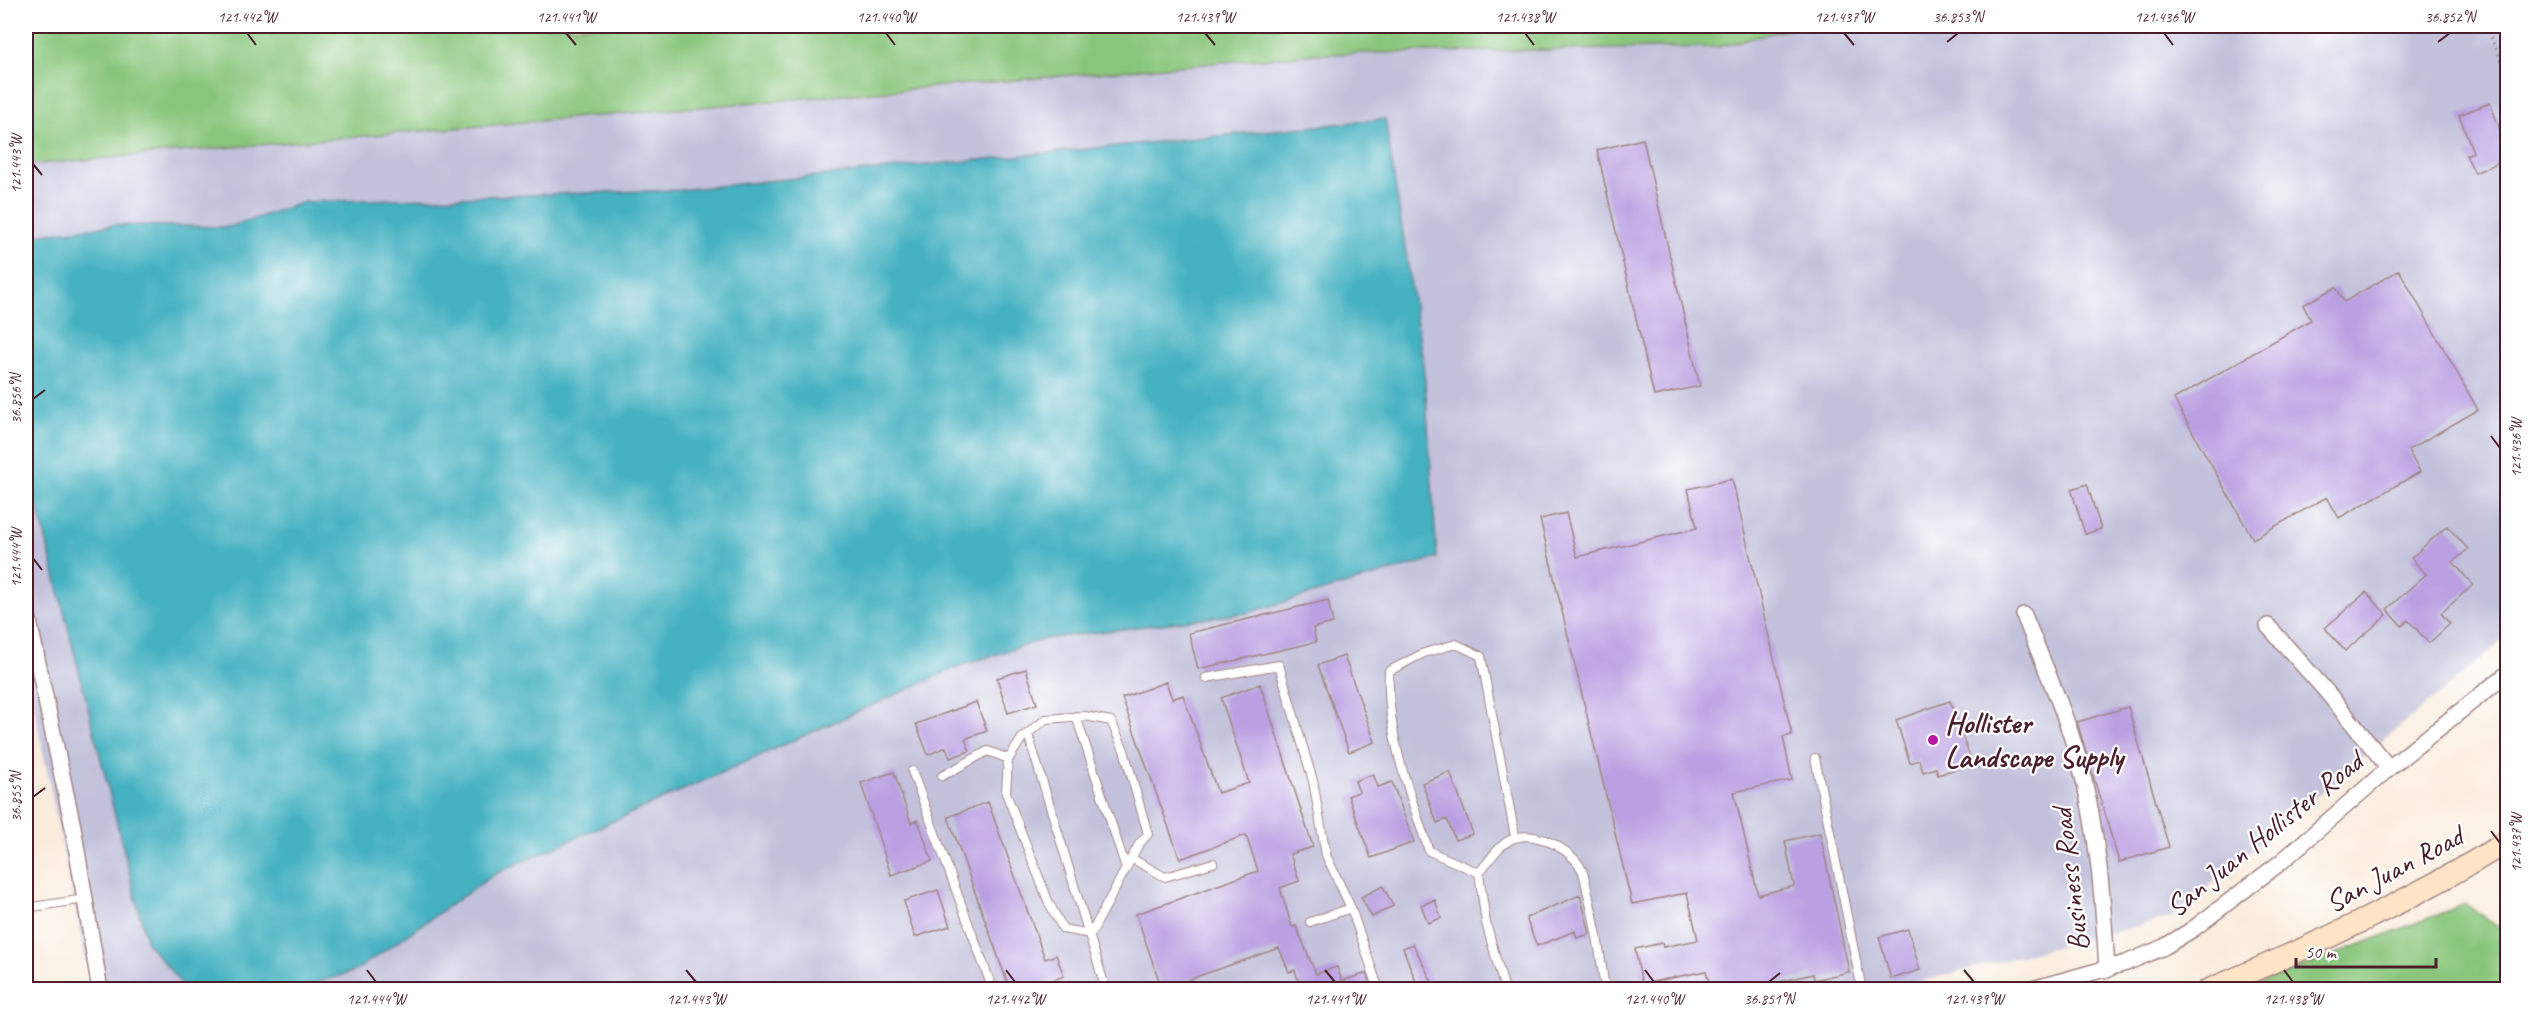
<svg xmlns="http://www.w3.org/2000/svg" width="2533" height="1015" font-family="Caveat,sans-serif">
<rect width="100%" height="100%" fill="#fff"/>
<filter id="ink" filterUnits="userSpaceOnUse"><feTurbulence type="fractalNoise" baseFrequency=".0167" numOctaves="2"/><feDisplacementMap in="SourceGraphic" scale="12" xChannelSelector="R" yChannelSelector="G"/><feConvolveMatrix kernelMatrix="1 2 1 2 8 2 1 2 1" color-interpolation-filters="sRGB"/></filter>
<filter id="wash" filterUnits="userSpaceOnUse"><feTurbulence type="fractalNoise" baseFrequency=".008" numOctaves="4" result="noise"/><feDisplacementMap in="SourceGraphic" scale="24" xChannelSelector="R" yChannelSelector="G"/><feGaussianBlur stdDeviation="1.35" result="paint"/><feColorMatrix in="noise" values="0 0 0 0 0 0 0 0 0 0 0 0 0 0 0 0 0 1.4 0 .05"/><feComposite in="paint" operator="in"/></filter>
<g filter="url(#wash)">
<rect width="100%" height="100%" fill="#f9ecdc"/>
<path fill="#c3c1db" d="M1800,26H2507V637L2170,918L1891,989H92L26,668V165L1317,54L1717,47Z"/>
<path fill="#89c67c" stroke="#6a7254" stroke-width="1.5" d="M26,26H1800L1717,47L1317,54L26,165Z
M2465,904L2507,933V989H2244Z"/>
<path fill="#44b1c1" stroke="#476876" stroke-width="1.5" d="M1385,119L1424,369L1437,558L1247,613L1044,639L960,666L495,874L355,971L296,989H186L147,943L26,460V236L116,225L229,227L304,202L679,190Z"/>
<g id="blocks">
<path fill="#baa0e2" d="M2490,103L2503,138L2508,136V158L2475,173L2466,155L2473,152L2459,115Z
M1643,139L1700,386L1654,396L1597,150Z
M2399,270L2478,410L2408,450L2420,472L2339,518L2327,497L2253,539L2174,399L2311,320L2303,305L2336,287L2344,302Z
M1732,479L1792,735L1783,737L1792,780L1734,792L1758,895L1794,886L1785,841L1820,833L1849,972L1814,980L1813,974L1746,990H1711L1706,971L1642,984L1635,949L1662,943L1663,947L1698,940L1687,893L1632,904L1540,519L1566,513L1577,557L1697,528L1688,489Z
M2087,484L2101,529L2085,534L2071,489Z
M2447,526L2468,549L2453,562L2473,585L2441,613L2450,624L2429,643L2408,620L2402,626L2387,609L2426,574L2411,558Z
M2366,592L2387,615L2345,651L2325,628Z
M1328,600L1333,623L1313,628L1316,642L1198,669L1189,633Z
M1344,656L1375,742L1349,752L1318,665Z
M1026,669L1037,704L1008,713L997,678Z
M1166,682L1172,699L1183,695L1218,793L1249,783L1221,698L1260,684L1313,847L1290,854L1299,881L1280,888L1292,927L1296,926L1316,974L1337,967L1342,981L1367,973L1372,990H1301L1295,970L1289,972L1279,948L1162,989L1136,914L1258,871L1246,835L1180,859L1122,698Z
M1950,701L1972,763L1938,775L1936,768L1923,772L1919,760L1910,763L1896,720Z
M976,702L987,731L965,739L970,751L950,758L946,747L928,755L916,724Z
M2128,707L2169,847L2119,862L2077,722Z
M894,772L911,823L918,820L932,861L891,875L861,783Z
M1450,772L1473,834L1455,840L1447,819L1437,823L1422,783Z
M1373,774L1378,787L1392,782L1414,842L1371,858L1348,796L1359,792L1355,781Z
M988,802L1045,959L1056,955L1064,976L1026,990H1010L948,817Z
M1383,886L1393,906L1372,917L1361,897Z
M938,890L950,926L915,937L904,901Z
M1580,895L1590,934L1577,938L1575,931L1537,946L1526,918Z
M1435,900L1441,918L1428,923L1421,905Z
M1908,929L1920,970L1891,979L1879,937Z
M1413,944L1436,990H1419L1403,948Z"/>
</g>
</g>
<g filter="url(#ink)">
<use href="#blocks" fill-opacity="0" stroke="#a28684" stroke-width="1.5"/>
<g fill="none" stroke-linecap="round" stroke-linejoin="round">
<g stroke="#a28684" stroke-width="10">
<path id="service" d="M1206,678L1279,665L1313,781L1326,855L1351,908
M1076,716L1126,868
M1085,716L1111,721L1124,750L1148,834L1139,844L1091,934L1063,929L1049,903L1006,793L1008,760L1022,738L1046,719Z
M1028,734L1106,990
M1815,758L1862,990
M912,771L993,990
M942,776L988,751L1009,759
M1131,858L1165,877L1213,863
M1479,873L1429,851C1409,792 1386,734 1389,671L1424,653L1456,644L1481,656L1515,836
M26,908L85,899
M1310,922L1351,908L1379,990
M1505,990L1486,923L1479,873C1499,848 1510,827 1545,840C1558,845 1574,855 1581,868C1585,875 1586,886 1588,894C1596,926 1601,957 1605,990"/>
</g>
<g stroke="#a28684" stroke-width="18">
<path id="minor" d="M26,607L73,827L100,990
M2024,615C2043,663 2065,711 2079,761C2098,830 2103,899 2107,970
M2268,626L2326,691L2389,768
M2029,990L2126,963L2164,947L2193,929L2281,862L2389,768L2508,673"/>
</g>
<g stroke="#a28684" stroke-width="24">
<path id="secondary" d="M2208,990C2311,947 2413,900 2508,841"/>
</g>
<path stroke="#a28684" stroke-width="3" stroke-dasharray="1.5 4.5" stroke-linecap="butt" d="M2488,32L2508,74"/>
<use href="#service" stroke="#fff" stroke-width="8"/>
<use href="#minor" stroke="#fff" stroke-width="15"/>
<use href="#secondary" stroke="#ffe4c6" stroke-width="21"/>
</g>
</g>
<path fill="none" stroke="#4a1f2b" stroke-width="2" d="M247,33L256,45M566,33L576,45M886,33L895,45M1205,33L1215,45M1525,33L1534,45M1844,33L1854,45M2164,33L2173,45M1947,42L1958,33M2438,42L2450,33M33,164L42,175M33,399L45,390M2491,436L2500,448M33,558L42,570M33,797L45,788M2491,831L2500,843M367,970L376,982M686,970L696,982M1006,970L1015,982M1325,970L1335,982M1645,970L1654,982M1964,970L1974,982M2284,970L2293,982M1769,982L1780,973"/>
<circle fill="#b5179e" stroke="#fff" stroke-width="2" cx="1933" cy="740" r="6"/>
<g text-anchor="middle" stroke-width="4.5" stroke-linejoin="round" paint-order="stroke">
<g font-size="30" font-weight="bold" fill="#4a1f2b" stroke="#fff" text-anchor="start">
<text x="1945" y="733">Hollister<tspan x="1945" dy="34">Landscape Supply</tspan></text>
</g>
<g font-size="30" fill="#4a1f2b" stroke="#fff">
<text transform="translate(2264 834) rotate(-39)" y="10">San Juan Hollister Road</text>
<text transform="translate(2394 869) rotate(-28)" y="10">San Juan Road</text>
<text transform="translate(2070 880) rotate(-97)" y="10">Business Road</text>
</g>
</g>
<rect width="2533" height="1015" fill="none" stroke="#fff" stroke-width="66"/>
<path d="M2296 958v9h140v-9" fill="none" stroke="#4a1f2b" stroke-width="3"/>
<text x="2305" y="958" font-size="18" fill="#4a1f2b" stroke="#ffffff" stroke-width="4.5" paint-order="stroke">50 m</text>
<rect x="33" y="33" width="2467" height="949" fill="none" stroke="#4a1f2b" stroke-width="2"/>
<g font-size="15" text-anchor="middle" fill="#4a1f2b">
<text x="247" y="22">121.442°W</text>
<text x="566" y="22">121.441°W</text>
<text x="886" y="22">121.440°W</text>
<text x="1205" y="22">121.439°W</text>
<text x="1525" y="22">121.438°W</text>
<text x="1844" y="22">121.437°W</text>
<text x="1958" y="22">36.853°N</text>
<text x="2164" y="22">121.436°W</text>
<text x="2450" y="22">36.852°N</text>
<text transform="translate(16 164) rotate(-90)" y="5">121.443°W</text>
<text transform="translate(16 399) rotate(-90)" y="5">36.856°N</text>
<text transform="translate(2516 448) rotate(-90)" y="5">121.436°W</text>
<text transform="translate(16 558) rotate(-90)" y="5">121.444°W</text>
<text transform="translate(16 797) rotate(-90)" y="5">36.855°N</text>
<text transform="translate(2516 843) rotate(-90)" y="5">121.437°W</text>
<text x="376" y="1004">121.444°W</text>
<text x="696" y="1004">121.443°W</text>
<text x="1015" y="1004">121.442°W</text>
<text x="1335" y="1004">121.441°W</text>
<text x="1654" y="1004">121.440°W</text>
<text x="1769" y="1004">36.851°N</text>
<text x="1974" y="1004">121.439°W</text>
<text x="2293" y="1004">121.438°W</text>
</g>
</svg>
